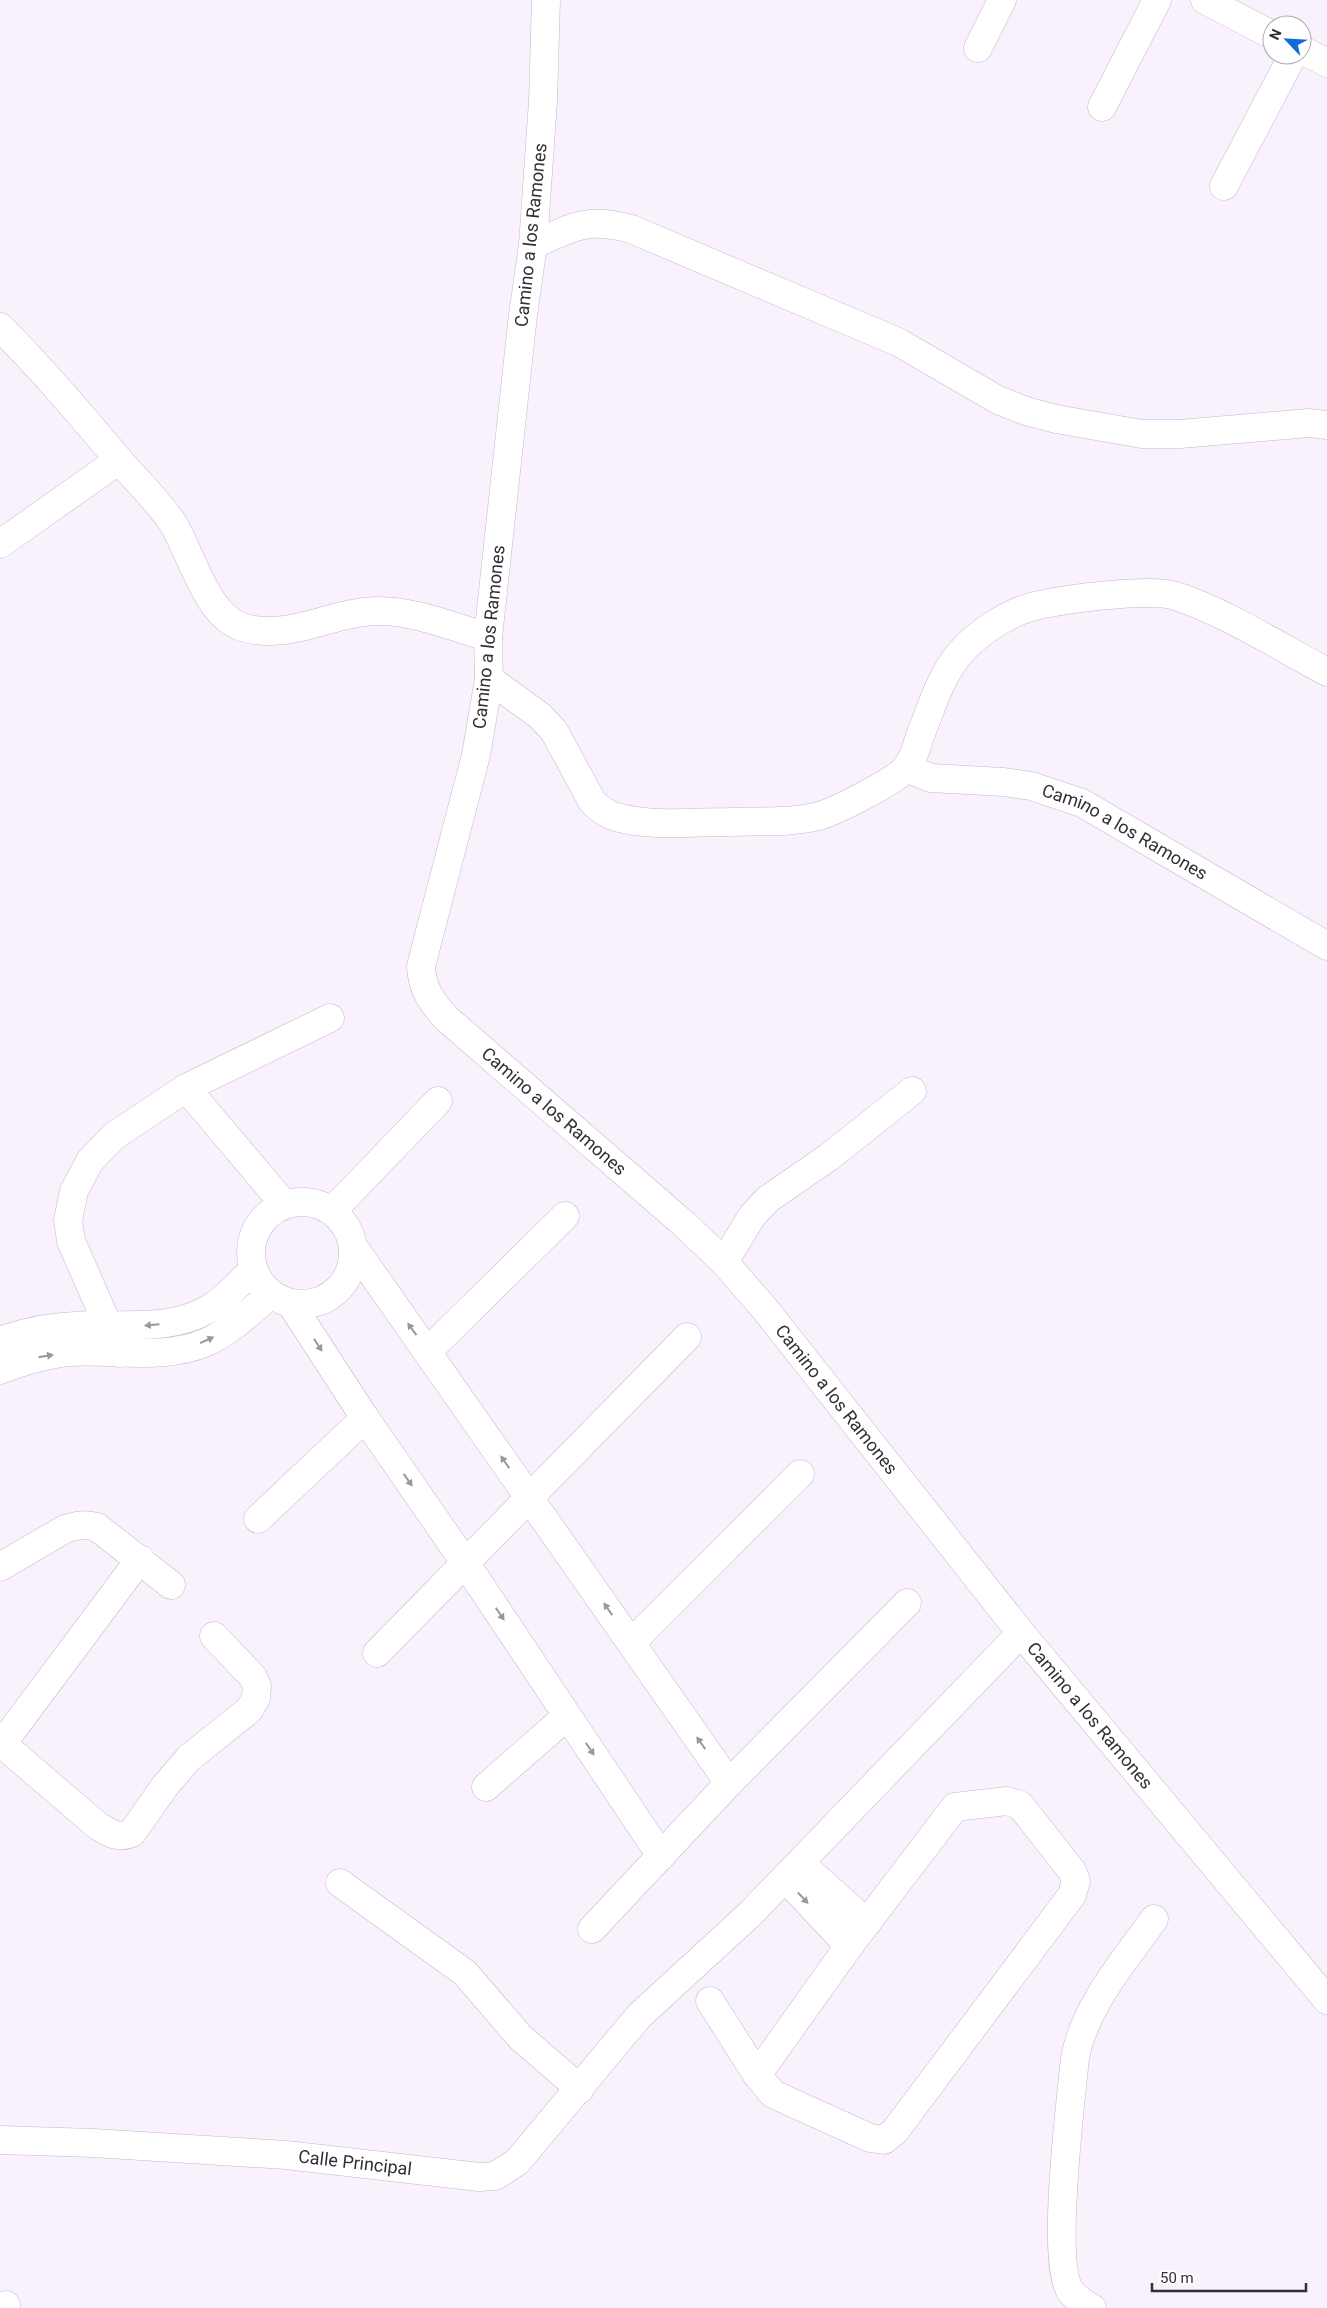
<svg xmlns="http://www.w3.org/2000/svg" width="1327" height="2308" font-family="Roboto,sans-serif">
<rect width="100%" height="100%" fill="#f9f1fc"/>
<g fill="none" stroke-linecap="round" stroke-linejoin="round">
<g stroke="#c8b5cf" stroke-width="29">
<g id="minor">
<path id="s1" d="M546,0L543,101L533,245L523,315L488,637L489,679L476,755L421,966C422,989 431,1001 446,1018L684,1224L724,1262L764,1308L1021,1633L1327,2000"/>
<path d="M1205,0L1272,35"/>
<path d="M978,48L1002,0"/>
<path d="M1302,50L1327,63"/>
<path d="M1102,107L1157,0"/>
<path d="M1224,186L1293,55"/>
<path d="M533,245C572,227 587,217 631,229L898,342L998,400L1026,411L1056,419L1142,434H1180L1309,423L1327,425"/>
<path d="M0,327C42,369 80,414 118,459C136,480 157,500 172,522C191,551 206,616 242,627C288,642 332,611 379,611C415,611 453,627 488,637"/>
<path d="M0,544L119,460"/>
<path d="M489,679L540,716L554,731L592,801C599,809 606,814 616,817C651,827 693,822 729,822C758,821 790,823 819,816C836,811 896,781 906,768C913,760 917,746 920,736C932,707 940,675 962,651C977,634 1001,618 1022,610C1048,600 1151,587 1176,596C1229,614 1278,646 1327,672"/>
<path id="s2" d="M906,768L931,778L1004,782L1031,786L1082,803L1327,946"/>
<path d="M186,1088L284,1204"/>
<circle cx="302" cy="1253" r="51"/>
<path d="M333,1210L438,1101"/>
<path d="M355,1249L729,1783"/>
<path d="M724,1262L752,1216L768,1199L829,1157L912,1091"/>
<path d="M291,1304L365,1418L466,1564L661,1856"/>
<path d="M0,1341C24,1332 49,1327 75,1326C120,1322 165,1333 207,1310C224,1301 239,1283 253,1270"/>
<path d="M428,1351L565,1216"/>
<path d="M120,1353L71,1241L68,1220L74,1191L90,1161L114,1136L186,1088L330,1018"/>
<path d="M0,1370C23,1361 45,1354 70,1352C115,1349 163,1361 207,1342C231,1331 251,1311 271,1294"/>
<path d="M258,1519L365,1418"/>
<path d="M0,1567L65,1529C77,1525 85,1524 97,1527L171,1585"/>
<path d="M631,1643L800,1474"/>
<path d="M377,1653L687,1337"/>
<path d="M0,1742L98,1826C110,1833 118,1839 132,1833L165,1786L189,1758L249,1710L256,1698L257,1686L253,1677L214,1636"/>
<path d="M2,1744L140,1559"/>
<path d="M486,1787L567,1716"/>
<path d="M800,1863L867,1923"/>
<path d="M785,1878L849,1946"/>
<path d="M340,1883L465,1973L520,2037L580,2089"/>
<path d="M592,1929L729,1783L907,1603"/>
<path d="M710,2001L757,2075L773,2094L870,2138L884,2140L895,2131L1072,1895L1076,1881L1072,1871L1020,1805L1007,1801L955,1807L849,1946L757,2075"/>
<path id="s3" d="M0,2140L93,2143L286,2155L479,2177L495,2176L517,2162L639,2016L750,1914L1021,1633"/>
<path d="M0,2307L6,2305"/>
<path d="M1092,2308C1086,2305 1076,2298 1071,2292C1050,2264 1071,2099 1075,2058C1085,2005 1124,1962 1154,1919"/>
</g>
</g>
<use href="#minor" stroke="#fff" stroke-width="28"/>
</g>
<defs><path id="oneway-solid" d="M-6-.8H1V-3.2L6.5 0L1 3.2V.8H-6Z" transform="scale(1.25)"/></defs>
<g fill="#9a969c">
<use href="#oneway-solid" transform="translate(152 1325) rotate(175)"/>
<use href="#oneway-solid" transform="translate(412 1329) rotate(-126)"/>
<use href="#oneway-solid" transform="translate(207 1340) rotate(-24)"/>
<use href="#oneway-solid" transform="translate(318 1345) rotate(57)"/>
<use href="#oneway-solid" transform="translate(46 1356) rotate(-9)"/>
<use href="#oneway-solid" transform="translate(505 1462) rotate(-125)"/>
<use href="#oneway-solid" transform="translate(408 1480) rotate(55)"/>
<use href="#oneway-solid" transform="translate(608 1609) rotate(-125)"/>
<use href="#oneway-solid" transform="translate(500 1614) rotate(56)"/>
<use href="#oneway-solid" transform="translate(701 1743) rotate(-125)"/>
<use href="#oneway-solid" transform="translate(590 1749) rotate(56)"/>
<use href="#oneway-solid" transform="translate(803 1898) rotate(47)"/>
</g>
<g text-anchor="middle" stroke-width="4" stroke-linejoin="round" paint-order="stroke">
<g font-size="18" fill="#352e38" stroke="#fff">
<text transform="translate(531 235) rotate(-84)" y="6">Camino a los Ramones</text>
<text transform="translate(489 637) rotate(-84)" y="6">Camino a los Ramones</text>
<text dy="6" stroke="none"><textPath href="#s2" startOffset="232">Camino a los Ramones</textPath></text>
<text dy="6" stroke="none"><textPath href="#s1" startOffset="1179">Camino a los Ramones</textPath></text>
<text dy="6" stroke="none"><textPath href="#s1" startOffset="1584">Camino a los Ramones</textPath></text>
<text dy="6" stroke="none"><textPath href="#s1" startOffset="1989">Camino a los Ramones</textPath></text>
<text dy="6" stroke="none"><textPath href="#s3" startOffset="356">Calle Principal</textPath></text>
</g>
</g>
<g transform="translate(1287 40) rotate(295)"><circle r="24" fill="#ffffff" stroke="#aeabaf"/>
<path d="M0-4L9 19L0 12L-9 19Z" fill="#106cd5"/>
<text y="-8" font-size="14" font-weight="bold" text-anchor="middle" fill="#352e38">N</text>
</g>
<path d="M1152 2283v8h154v-8" fill="none" stroke="#352e38" stroke-width="2.5"/>
<text x="1160" y="2283" font-size="15" fill="#352e38" stroke="#ffffff" stroke-width="4" paint-order="stroke">50 m</text>
</svg>
